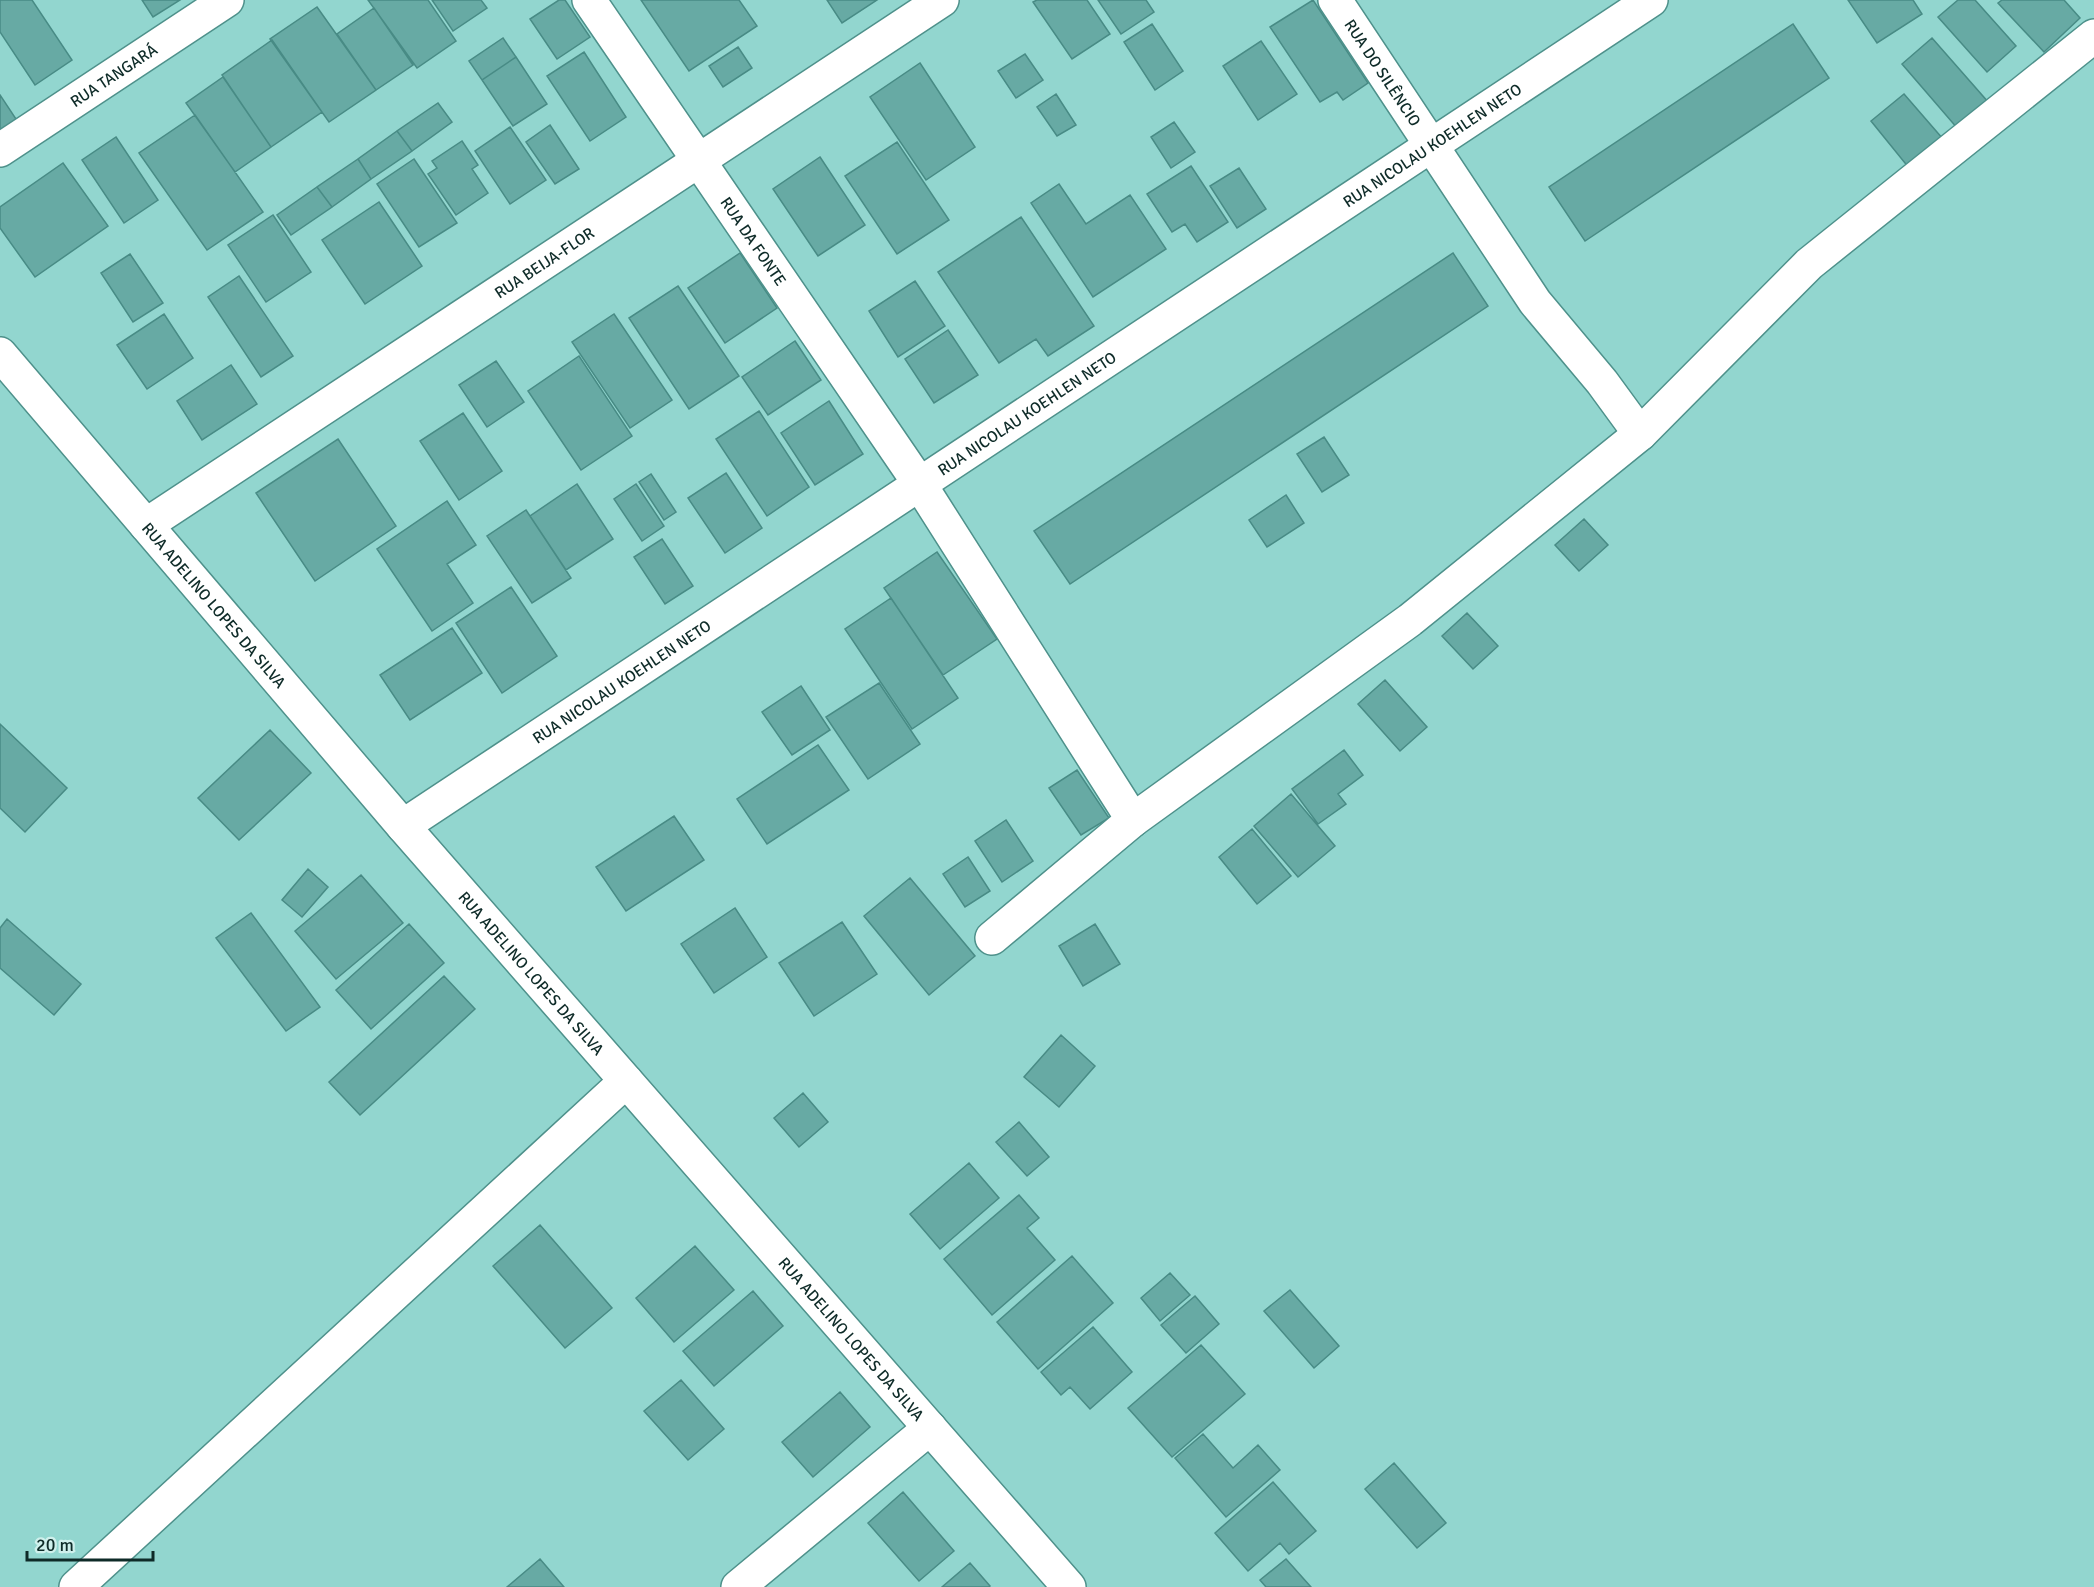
<svg xmlns="http://www.w3.org/2000/svg" width="2094" height="1587" font-family="Signika,sans-serif">
<rect width="100%" height="100%" fill="#92d6cf"/>
<path fill="#67aaa4" stroke="#488b85" stroke-width="1.5" d="M0,0H32L72,60L35,85L0,32Z
M142,0H180L153,17Z
M368,0H428L456,41L417,68Z
M432,0H481L487,8L453,31Z
M559,0H565L590,37L557,59L530,19Z
M641,0H739L757,26L689,71Z
M827,0H877L842,23Z
M1037,0H1087L1110,34L1072,59L1033,2Z
M1098,0H1146L1154,12L1121,34Z
M1313,0L1368,83L1343,100L1337,92L1320,102L1270,27Z
M1848,0H1913L1922,14L1877,43Z
M1958,0H1975L2016,46L1987,72L1938,17Z
M2002,0H2064L2080,18L2044,52L1998,3Z
M317,7L376,90L329,122L270,39Z
M374,8L413,65L376,90L337,34Z
M1152,24L1183,71L1155,90L1124,42Z
M1793,24L1829,78L1585,241L1549,187Z
M503,38L516,57L482,80L469,61Z
M1932,38L1989,103L1958,129L1902,64Z
M272,40L322,112L271,147L222,75Z
M1261,41L1297,94L1258,120L1223,66Z
M738,47L752,68L723,87L709,66Z
M584,52L626,117L590,141L547,76Z
M1025,54L1043,80L1016,98L998,71Z
M516,57L547,104L513,126L482,80Z
M920,63L975,147L926,180L870,97Z
M223,77L271,147L235,172L186,103Z
M1056,94L1076,125L1057,136L1037,107Z
M1904,94L1943,139L1909,168L1871,121Z
M0,95L18,122L0,134Z
M438,103L452,122L412,151L397,131Z
M195,115L263,212L207,250L139,153Z
M1174,122L1195,152L1171,168L1151,137Z
M550,125L579,169L555,184L526,142Z
M510,127L546,180L510,204L475,151Z
M397,131L412,151L371,179L358,159Z
M116,137L158,200L124,223L82,160Z
M462,141L478,165L472,169L488,193L456,215L428,174L437,168L432,161Z
M897,142L949,220L897,254L845,176Z
M820,157L865,225L818,256L773,189Z
M358,159L371,179L332,207L317,187Z
M414,159L457,223L419,247L377,184Z
M63,163L108,226L35,277L0,228V207Z
M1191,166L1228,222L1197,242L1185,224L1172,232L1147,194Z
M1239,168L1266,209L1237,228L1210,186Z
M1059,184L1086,224L1130,195L1166,249L1093,297L1031,203Z
M317,187L332,207L291,235L277,215Z
M379,202L422,266L365,304L322,240Z
M273,215L311,272L266,302L228,245Z
M1021,217L1094,326L1048,356L1036,339L999,363L938,272Z
M740,253L777,308L725,343L688,288Z
M1453,253L1488,306L1070,584L1034,531Z
M130,254L163,303L133,322L101,273Z
M239,276L293,356L261,377L208,297Z
M915,281L945,326L898,357L869,311Z
M678,286L739,376L689,409L629,318Z
M164,314L193,358L147,389L117,345Z
M614,314L672,400L630,428L572,342Z
M948,330L978,375L934,403L905,359Z
M795,341L821,380L768,415L742,377Z
M579,356L632,436L581,470L528,391Z
M496,361L524,402L487,427L459,385Z
M231,365L257,404L202,440L177,401Z
M829,401L863,454L815,485L781,433Z
M759,411L809,487L767,516L716,439Z
M463,413L502,471L459,500L420,441Z
M1324,437L1349,475L1322,492L1297,454Z
M338,439L396,526L315,581L256,493Z
M726,473L762,528L725,553L688,498Z
M651,474L676,512L664,520L639,482Z
M577,484L613,539L566,570L530,516Z
M636,484L664,526L642,541L614,499Z
M1286,495L1304,523L1267,547L1249,520Z
M447,501L476,545L447,564L473,603L432,631L377,549Z
M526,510L571,578L532,603L487,536Z
M1584,519L1608,545L1579,571L1555,545Z
M662,539L693,586L665,604L634,557Z
M937,552L997,639L943,675L884,588Z
M511,587L557,656L502,693L456,623Z
M891,598L958,698L912,729L845,629Z
M1467,613L1498,646L1473,669L1442,636Z
M452,628L482,673L410,720L380,675Z
M1385,680L1427,727L1400,751L1358,704Z
M879,683L920,744L868,779L826,717Z
M801,686L830,730L792,755L762,712Z
M0,724L67,788L25,832L0,808Z
M270,730L311,773L239,840L198,798Z
M818,745L849,790L767,844L737,799Z
M1344,750L1363,775L1338,794L1346,804L1318,824L1292,789Z
M1077,770L1109,818L1081,835L1049,788Z
M1291,794L1335,846L1298,877L1254,826Z
M674,816L704,860L626,911L596,867Z
M1006,820L1033,861L1002,882L975,841Z
M1252,829L1291,876L1257,904L1219,857Z
M968,857L990,891L965,907L943,874Z
M308,869L328,887L302,917L282,900Z
M361,875L403,923L336,979L295,931Z
M910,878L975,956L929,995L864,916Z
M735,908L767,957L714,993L681,944Z
M251,913L320,1007L286,1031L216,938Z
M7,919L81,984L54,1015L0,968V928Z
M842,922L877,974L814,1016L779,963Z
M409,924L444,963L371,1029L336,990Z
M1095,924L1120,964L1083,986L1059,946Z
M444,976L475,1009L360,1115L329,1082Z
M1061,1035L1095,1066L1059,1107L1024,1077Z
M803,1093L828,1122L799,1147L774,1118Z
M1019,1122L1049,1157L1027,1176L996,1142Z
M969,1163L999,1198L940,1249L910,1214Z
M1019,1195L1039,1218L1027,1228L1055,1260L992,1315L944,1259Z
M540,1225L612,1308L565,1348L493,1266Z
M695,1246L734,1290L674,1342L636,1298Z
M1072,1256L1113,1303L1038,1369L997,1322Z
M1170,1273L1190,1295L1160,1321L1141,1298Z
M1290,1290L1339,1346L1314,1368L1264,1311Z
M753,1291L783,1326L714,1386L683,1351Z
M1195,1296L1219,1324L1186,1353L1161,1325Z
M1093,1327L1132,1372L1090,1409L1070,1387L1061,1395L1041,1372Z
M1201,1345L1245,1394L1172,1457L1128,1408Z
M681,1380L724,1429L688,1460L644,1411Z
M840,1392L870,1427L813,1477L782,1442Z
M1203,1434L1233,1468L1258,1445L1280,1470L1226,1517L1175,1458Z
M1394,1463L1446,1523L1417,1548L1365,1489Z
M1273,1482L1316,1531L1289,1554L1280,1543L1248,1571L1215,1533Z
M903,1492L954,1551L919,1581L868,1523Z
M540,1559L564,1587H507Z
M1286,1559L1311,1587H1266L1260,1580Z
M970,1563L990,1586L989,1587H942Z"/>
<g fill="none" stroke-linecap="round" stroke-linejoin="round">
<g stroke="#4e918b" stroke-width="36">
<g id="street">
<path id="s1" d="M589,0L919,483L1133,820"/>
<path id="s2" d="M1335,0L1535,302L1602,382L1640,434"/>
<path id="s3" d="M0,150L227,0"/>
<path id="s4" d="M146,525L942,0"/>
<path id="s5" d="M403,826L1651,0"/>
<path d="M992,938L1133,820L1410,620L1640,434L1809,264L2094,36"/>
<path d="M76,1587L626,1081"/>
<path d="M738,1587L930,1428"/>
</g>
</g>
<g stroke="#4e918b" stroke-width="36">
<g id="secondary">
<path id="s6" d="M0,354L403,826L1069,1587"/>
</g>
</g>
<use href="#street" stroke="#fff" stroke-width="33"/>
<use href="#secondary" stroke="#fff" stroke-width="33"/>
</g>
<g text-anchor="middle" stroke-width="6" stroke-linejoin="round" paint-order="stroke">
<g font-size="16" fill="#0e2b28" stroke="#cff0ec">
<text dy="6" stroke="none"><textPath href="#s2" startOffset="87">RUA DO SILÊNCIO</textPath></text>
<text dy="6" stroke="none"><textPath href="#s3" startOffset="136">RUA TANGARÁ</textPath></text>
<text dy="6" stroke="none"><textPath href="#s5" startOffset="1234">RUA NICOLAU KOEHLEN NETO</textPath></text>
<text dy="6" stroke="none"><textPath href="#s1" startOffset="292">RUA DA FONTE</textPath></text>
<text dy="6" stroke="none"><textPath href="#s4" startOffset="477">RUA BEIJA-FLOR</textPath></text>
<text dy="6" stroke="none"><textPath href="#s5" startOffset="748">RUA NICOLAU KOEHLEN NETO</textPath></text>
<text dy="6" stroke="none"><textPath href="#s6" startOffset="330">RUA ADELINO LOPES DA SILVA</textPath></text>
<text dy="6" stroke="none"><textPath href="#s5" startOffset="262">RUA NICOLAU KOEHLEN NETO</textPath></text>
<text dy="6" stroke="none"><textPath href="#s6" startOffset="816">RUA ADELINO LOPES DA SILVA</textPath></text>
<text dy="6" stroke="none"><textPath href="#s6" startOffset="1302">RUA ADELINO LOPES DA SILVA</textPath></text>
</g>
</g>
<path d="M27 1551v9h126v-9" fill="none" stroke="#0e2b28" stroke-width="3"/>
<text x="36" y="1551" font-size="18" fill="#0e2b28" stroke="#cff0ec" stroke-width="4.5" paint-order="stroke">20 m</text>
</svg>
